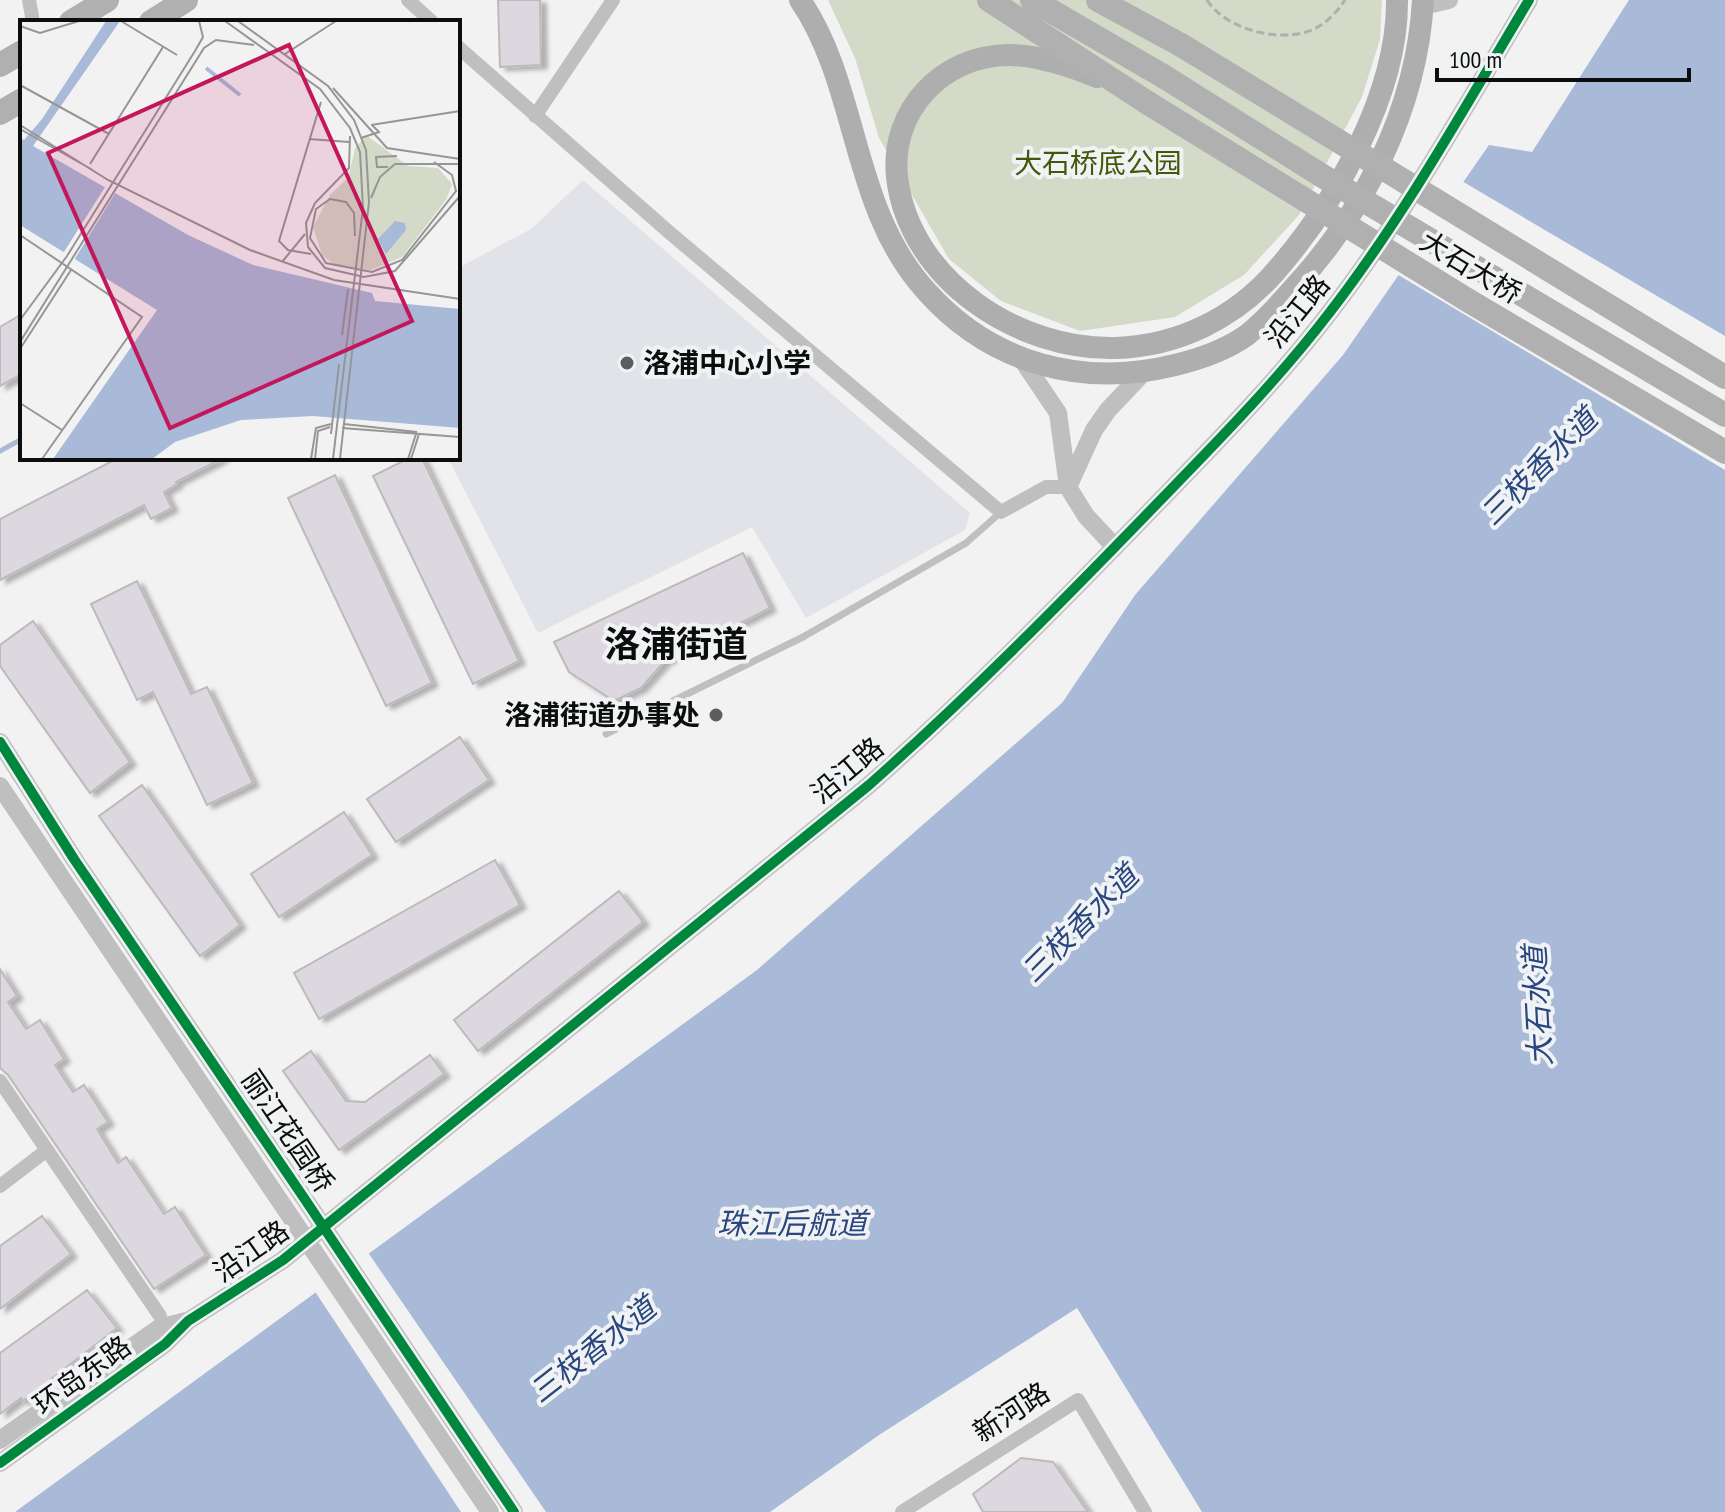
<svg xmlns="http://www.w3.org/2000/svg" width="1725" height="1512" font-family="'PT Sans Narrow','Noto Sans SC',sans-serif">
<defs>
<filter id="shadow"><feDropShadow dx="6" dy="3.5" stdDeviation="2" flood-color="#0004"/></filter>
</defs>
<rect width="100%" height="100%" fill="#f2f2f3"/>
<path fill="#e1e3e8" d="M583,180L970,513L965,530L806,618L752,527L538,633L448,458H458V268L531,229Z"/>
<path fill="#d3dac7" d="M828,0H1382L1380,39L1362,97L1299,215L1244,275L1175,317L1080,331L1001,301L949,259L879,138L855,58Z"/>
<path fill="#a8bad8" d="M1629,0H1725V1512H1202L1077,1308L879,1435L770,1512H15L757,970L1062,703L1135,595L1343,355L1489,145L1532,152Z"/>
<path fill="#f2f2f3" d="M1460,180L1725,336V470L1395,273Z
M367,1251L546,1512H461L314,1290Z"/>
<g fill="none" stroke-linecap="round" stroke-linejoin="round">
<path stroke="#a8bad8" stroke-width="5" d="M0,451L22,439"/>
</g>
<path fill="#ddd7e0" stroke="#bbb" stroke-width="2" filter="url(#shadow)" d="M498,0H540L541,65L500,67Z
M22,314V374L0,386V327Z
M118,458H223L176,482L177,484L164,492L172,508L151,519L144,505L0,580V519Z
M409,458H422L519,661L473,684L373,476Z
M335,475L432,683L386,706L288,498Z
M743,553L770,608L665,661L641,688L614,701L569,672L554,642Z
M137,581L191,694L207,687L253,783L207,805L153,692L137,700L91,604Z
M33,621L130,762L90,793L0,666V645Z
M460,737L489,780L396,842L367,799Z
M142,785L240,925L200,956L99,816Z
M344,812L372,855L279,917L251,874Z
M495,860L520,905L319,1019L294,973Z
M619,891L643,922L478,1051L454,1020Z
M0,969L17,996L8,1002L26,1029L40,1020L64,1059L55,1065L73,1092L84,1085L108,1122L97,1129L118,1163L126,1157L164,1214L175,1207L206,1255L154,1289L8,1075L0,1068Z
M311,1051L346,1101L365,1102L430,1055L444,1074L339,1150L283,1071Z
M42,1216L71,1254L0,1309V1246Z
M87,1290L117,1328L23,1401L21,1398L0,1414V1353Z
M1021,1458L1053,1462L1088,1512H983L973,1494Z"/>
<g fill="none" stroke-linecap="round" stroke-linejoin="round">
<path stroke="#afafaf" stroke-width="3" stroke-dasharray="8 4" stroke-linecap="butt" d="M1207,0C1226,30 1280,43 1312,30C1326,24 1337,12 1345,0"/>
<path stroke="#bfbfbf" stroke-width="7" d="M606,734L803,637L966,543L1001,512"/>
<path stroke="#bfbfbf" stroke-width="14" d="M29,0L33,22
M408,0L432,22
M458,47L670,233L1001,512L1046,487H1068
M535,116L613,0
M0,1081L160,1316
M0,1186L47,1150
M902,1512L1078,1400L1145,1512"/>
<path stroke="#bfbfbf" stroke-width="18" d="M1423,6L1449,0
M1021,358L1058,413L1068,487L1086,516L1115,547
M1068,487L1094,430L1108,410L1144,372
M0,742L74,859
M0,786L57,871
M0,1440L159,1328L186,1321
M0,1463L165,1344L188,1321L283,1260L869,785C966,699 1057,607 1147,514C1210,449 1275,384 1330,312C1405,215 1466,105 1529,0"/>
<path stroke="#aeaeae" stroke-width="22" d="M800,0C860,88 850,208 927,292C992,364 1082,388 1175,365C1200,359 1226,350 1247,335C1263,322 1277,307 1290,292C1364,213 1417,109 1423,0
M1097,77C1070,66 1039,55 1009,55C943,55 890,110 897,177C909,280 1019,351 1116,348C1178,346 1235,318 1275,272C1336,202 1398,94 1397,0"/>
<path stroke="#b0b0b0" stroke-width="24" d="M989,0L1148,103
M1032,0L1163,76
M1098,0L1181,45
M71,22L107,0
M151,22L186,0
M0,65L22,52
M0,113L22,100"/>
<path stroke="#bfbfbf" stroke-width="18" d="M74,859L304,1198L514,1512
M57,871L490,1512"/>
<path stroke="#b0b0b0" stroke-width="24" d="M1181,45L1725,377
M1163,76L1329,180L1725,415
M1148,103L1469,301L1725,452"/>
<g stroke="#f1f2f4" stroke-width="15">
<path id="cycleway" d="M0,742L74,859L304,1198L514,1512
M0,1463L165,1344L188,1321L283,1260L869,785C966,699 1057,607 1147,514C1210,449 1275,384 1330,312C1405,215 1466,105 1529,0"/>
</g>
<use href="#cycleway" stroke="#00873e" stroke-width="10"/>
</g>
<g fill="#5c5d5e" stroke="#f1f2f4" stroke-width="3">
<circle cx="627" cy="363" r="8"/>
<circle cx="716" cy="715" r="8"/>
</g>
<g text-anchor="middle" stroke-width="8" stroke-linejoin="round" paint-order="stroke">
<g font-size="28" fill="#43570a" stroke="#f1f2f4">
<text x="1098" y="173">大石桥底公园</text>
</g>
<g font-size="28" fill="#0c0d0d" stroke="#f1f2f4">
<text transform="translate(1471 267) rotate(31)" y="10">大石大桥</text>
<text transform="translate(1297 311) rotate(-51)" y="10">沿江路</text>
<text transform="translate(847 770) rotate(-40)" y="10">沿江路</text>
<text transform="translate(288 1131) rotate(56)" y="10">丽江花园桥</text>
<text transform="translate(251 1251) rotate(-35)" y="10">沿江路</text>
<text transform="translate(82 1375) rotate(-36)" y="10">环岛东路</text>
<text transform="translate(1011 1412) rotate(-33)" y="10">新河路</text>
</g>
<g font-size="28" font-weight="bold" fill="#0c0d0d" stroke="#f1f2f4" text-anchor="start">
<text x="643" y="373">洛浦中心小学</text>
<text x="700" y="725" text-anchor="end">洛浦街道办事处</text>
</g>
<g font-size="30" font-style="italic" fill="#29477e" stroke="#f1f2f4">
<text transform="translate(1539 467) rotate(-45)" y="10">三枝香水道</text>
<text transform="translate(1080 924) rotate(-45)" y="10">三枝香水道</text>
<text transform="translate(1538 1006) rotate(-93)" y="10">大石水道</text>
<text x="792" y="1234">珠江后航道</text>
<text transform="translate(593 1350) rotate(-38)" y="10">三枝香水道</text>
</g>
<g font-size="36" font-weight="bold" fill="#0c0d0d" stroke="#f1f2f4">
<text x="676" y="657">洛浦街道</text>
</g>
</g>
<g transform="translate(20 20)">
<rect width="440" height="440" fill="#f2f2f3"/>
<path d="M346,115L388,146L418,148L432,164L426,180L382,237L351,250L314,244L302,235L293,207L310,175L328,158L335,129Z" fill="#d3dac7"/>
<path d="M86,1H100L13,126L168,215L233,245L352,273L355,281L440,289V408L293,396L221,400L155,422L132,439H33L137,290L0,205V118L4,120L22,99ZM375,201L385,203L386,210L366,234L358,219Z" fill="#a8bad8"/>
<path d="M87,164L97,170L53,242L42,235Z" fill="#f2f2f3"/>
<path fill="none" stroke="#a8bad8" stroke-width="4" d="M186,48L220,75"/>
<path fill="none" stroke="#969697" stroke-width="2" d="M101,1L157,35M205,1L300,69L330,108L340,132L343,188L313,439M218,1L308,66L334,100L346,130L349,182L320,439M0,6L20,13L59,1M265,34L316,1M0,65L89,114M313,68L367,128L440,139M0,105L88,160L230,230L314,260L440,279M351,105L440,91M0,109L71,149M330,116L329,148L295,183L286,203L288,227L305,248L344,257L375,251L440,176M341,118L359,112L352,105M289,119L329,122M70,144L143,27M368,147H357L356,137L377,136M351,178L360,157L375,144H440M0,215L122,297L22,439M335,216L334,193L326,182L310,179L296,189L290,218L306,243L352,252L382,240L436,171L432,155L414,142M291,234L268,230L259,221L301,82M262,242L285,214M0,300L47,236L175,31L183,17L179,1M322,315L328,269M0,322L184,28L196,20L234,25M0,329L51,250M0,383L42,410M324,404L397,412M322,408L440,417M311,414L319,344M165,439H216M291,439L296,408L311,404M295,439L298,411L310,407M388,439L396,414M391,439L399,414"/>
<path fill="#c2185b" fill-opacity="0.15" stroke="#c2185b" stroke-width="4" d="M269,25L392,301L150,408L28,133Z"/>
<rect width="440" height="440" fill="none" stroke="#0c0d0d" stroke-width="4"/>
</g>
<path d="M1437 68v12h252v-12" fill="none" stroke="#0c0d0d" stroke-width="4"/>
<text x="1449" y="68" font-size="24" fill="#0c0d0d" stroke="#f1f2f4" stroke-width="6" paint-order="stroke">100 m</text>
</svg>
